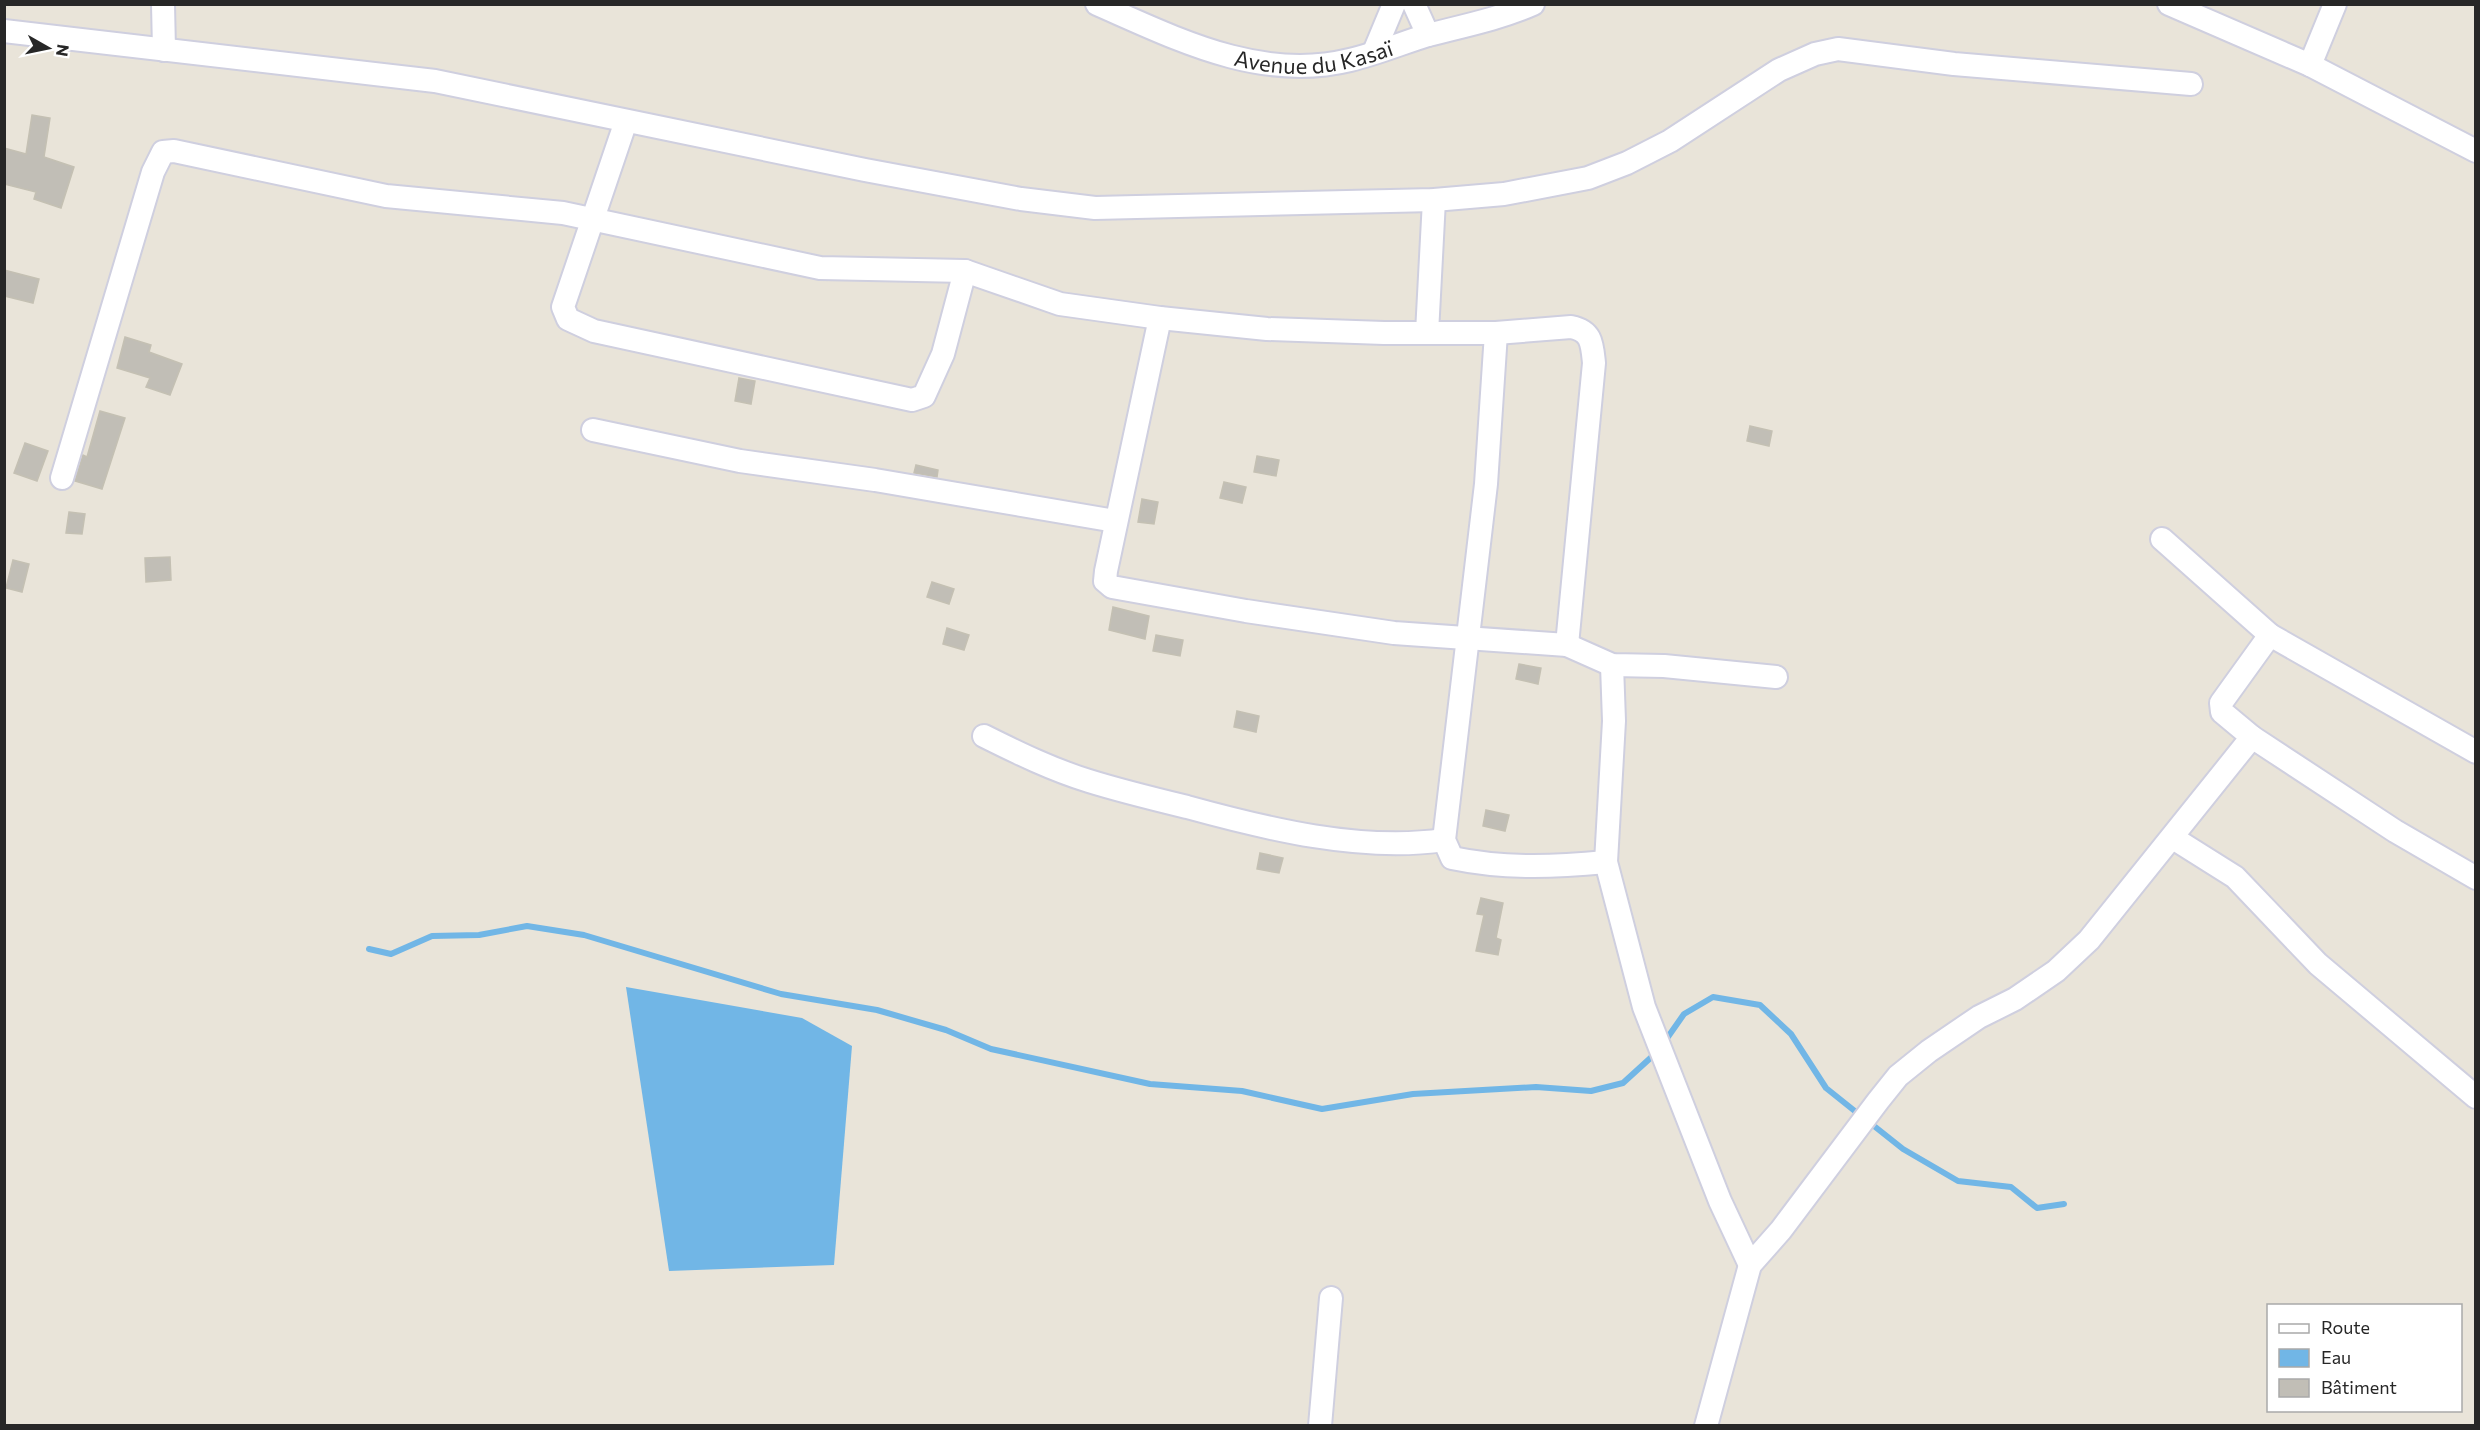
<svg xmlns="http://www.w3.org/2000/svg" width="2480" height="1430" font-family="Commissioner,sans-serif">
<rect width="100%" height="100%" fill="#e9e4d9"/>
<path fill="#71b6e6" d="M626,987L802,1018L852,1046L834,1265L669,1271Z"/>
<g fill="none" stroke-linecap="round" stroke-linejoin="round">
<path stroke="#71b6e6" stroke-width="6" d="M369,949L391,954L432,936L479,935L527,926L584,935L781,994L877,1010L946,1030L991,1049L1150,1084L1242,1091L1322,1109L1413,1094L1536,1087L1591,1091L1623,1083L1657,1052
M1663,1044L1684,1014L1713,997L1760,1005L1791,1034L1826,1088L1861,1116
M1869,1122L1903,1149L1958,1181L2011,1187L2037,1208L2064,1204"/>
</g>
<path fill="#c1beb6" stroke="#c4c0b3" stroke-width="1.5" d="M32,115L50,118L44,157L74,167L61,208L34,199L36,192L4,184V148L26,154Z
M4,270L39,279L33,303L4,296Z
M125,337L151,345L149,352L182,364L170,395L146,387L150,378L117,368Z
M739,378L755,381L751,404L735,401Z
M100,411L125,418L102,489L75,481L83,455L87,457Z
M1750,426L1772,431L1769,446L1747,441Z
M25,443L48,451L37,481L14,473Z
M1257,456L1279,460L1276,476L1254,472Z
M916,465L938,470L937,477L914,473Z
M1224,482L1246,487L1242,503L1220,498Z
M1142,499L1158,502L1154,524L1138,522Z
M69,512L85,514L82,534L66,533Z
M170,557L171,580L146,582L145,558Z
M13,560L29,564L22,592L6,588Z
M932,582L954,589L949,604L927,597Z
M1113,607L1149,616L1145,639L1109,630Z
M947,628L969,635L964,650L943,644Z
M1156,635L1183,640L1180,656L1153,651Z
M1519,664L1541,668L1538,684L1516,679Z
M1237,711L1259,716L1256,732L1234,727Z
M1486,810L1509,815L1505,831L1483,826Z
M1260,853L1283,858L1279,873L1257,869Z
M1481,898L1503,903L1496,938L1501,940L1498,955L1476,951L1484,915L1477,914Z"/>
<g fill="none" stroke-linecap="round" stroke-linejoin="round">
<g stroke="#cfcfdf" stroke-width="26">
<g id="street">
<path d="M163,4L164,50"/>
<path id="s1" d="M1097,4C1177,39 1260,82 1350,60C1376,54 1402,43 1428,35C1463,26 1499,19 1533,4"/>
<path d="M1414,4L1428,35"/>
<path d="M2169,4L2310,65L2476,151"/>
<path d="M4,31L435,81L865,170L1021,199L1095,208L1434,200L1504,194L1588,178L1627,163L1670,141L1779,70L1815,54L1838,49L1954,64L2191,84"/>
<path d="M1374,52L1394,4"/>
<path d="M2310,65L2335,4"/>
<path d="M626,121L563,307L568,319L594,331L912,400L924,396L943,354L965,271"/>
<path d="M1160,318L1106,571L1105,581L1112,587L1246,611L1394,633L1567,645L1612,665L1664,666L1776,677"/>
<path d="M1427,333L1434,200"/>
<path d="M1496,333L1486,484L1444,840L1452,858C1504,869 1554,867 1606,862"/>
<path d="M593,430L740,461L875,480L1115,521"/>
<path d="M62,478L153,172L163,152L174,151L386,196L563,213L820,268L965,271L1060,304L1160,318L1267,329L1384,333H1496L1571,327C1592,331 1592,344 1594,363L1567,645"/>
<path d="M2162,539L2270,635L2476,752"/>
<path d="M1612,665L1614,721L1606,862L1644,1007L1720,1201L1750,1265"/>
<path d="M984,736C1018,753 1053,770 1089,781C1121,791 1154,799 1187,807C1267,829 1361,852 1444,840"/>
<path d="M2252,737L2395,831L2476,878"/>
<path d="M2173,838L2235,877L2318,964L2476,1097"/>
<path d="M1320,1426L1331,1298"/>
<path d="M1706,1426L1750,1265L1781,1230L1878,1101L1898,1076L1929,1051L1979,1017L2015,999L2056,971L2089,940L2252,737L2222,712L2221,703L2270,635"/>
</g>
</g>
<use href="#street" stroke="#fff" stroke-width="22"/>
</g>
<g text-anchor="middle" stroke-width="6" stroke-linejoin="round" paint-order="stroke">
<g font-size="22" fill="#272727" stroke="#fff">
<text dy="8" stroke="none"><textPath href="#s1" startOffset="228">Avenue du Kasaï</textPath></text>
</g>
</g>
<rect width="2480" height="1430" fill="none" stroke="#272727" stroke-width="12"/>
<rect x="2267" y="1304" width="195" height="108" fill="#ffffff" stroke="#a9a9a9" stroke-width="1.5"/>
<rect x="2279" y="1324" width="30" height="9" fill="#ffffff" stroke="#a9a9a9" stroke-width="1.5"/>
<text x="2321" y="1334" font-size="18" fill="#272727">Route</text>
<rect x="2279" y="1349" width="30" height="18" fill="#71b6e6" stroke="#a9a9a9" stroke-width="1.5"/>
<text x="2321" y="1364" font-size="18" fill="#272727">Eau</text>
<rect x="2279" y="1379" width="30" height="18" fill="#c1beb6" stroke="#a9a9a9" stroke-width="1.5"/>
<text x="2321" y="1394" font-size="18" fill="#272727">Bâtiment</text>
<g transform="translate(48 48) rotate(99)" stroke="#ffffff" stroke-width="4.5" paint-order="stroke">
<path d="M0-4.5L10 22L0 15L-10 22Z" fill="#272727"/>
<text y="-9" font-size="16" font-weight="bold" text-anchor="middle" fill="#272727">N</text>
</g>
</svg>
